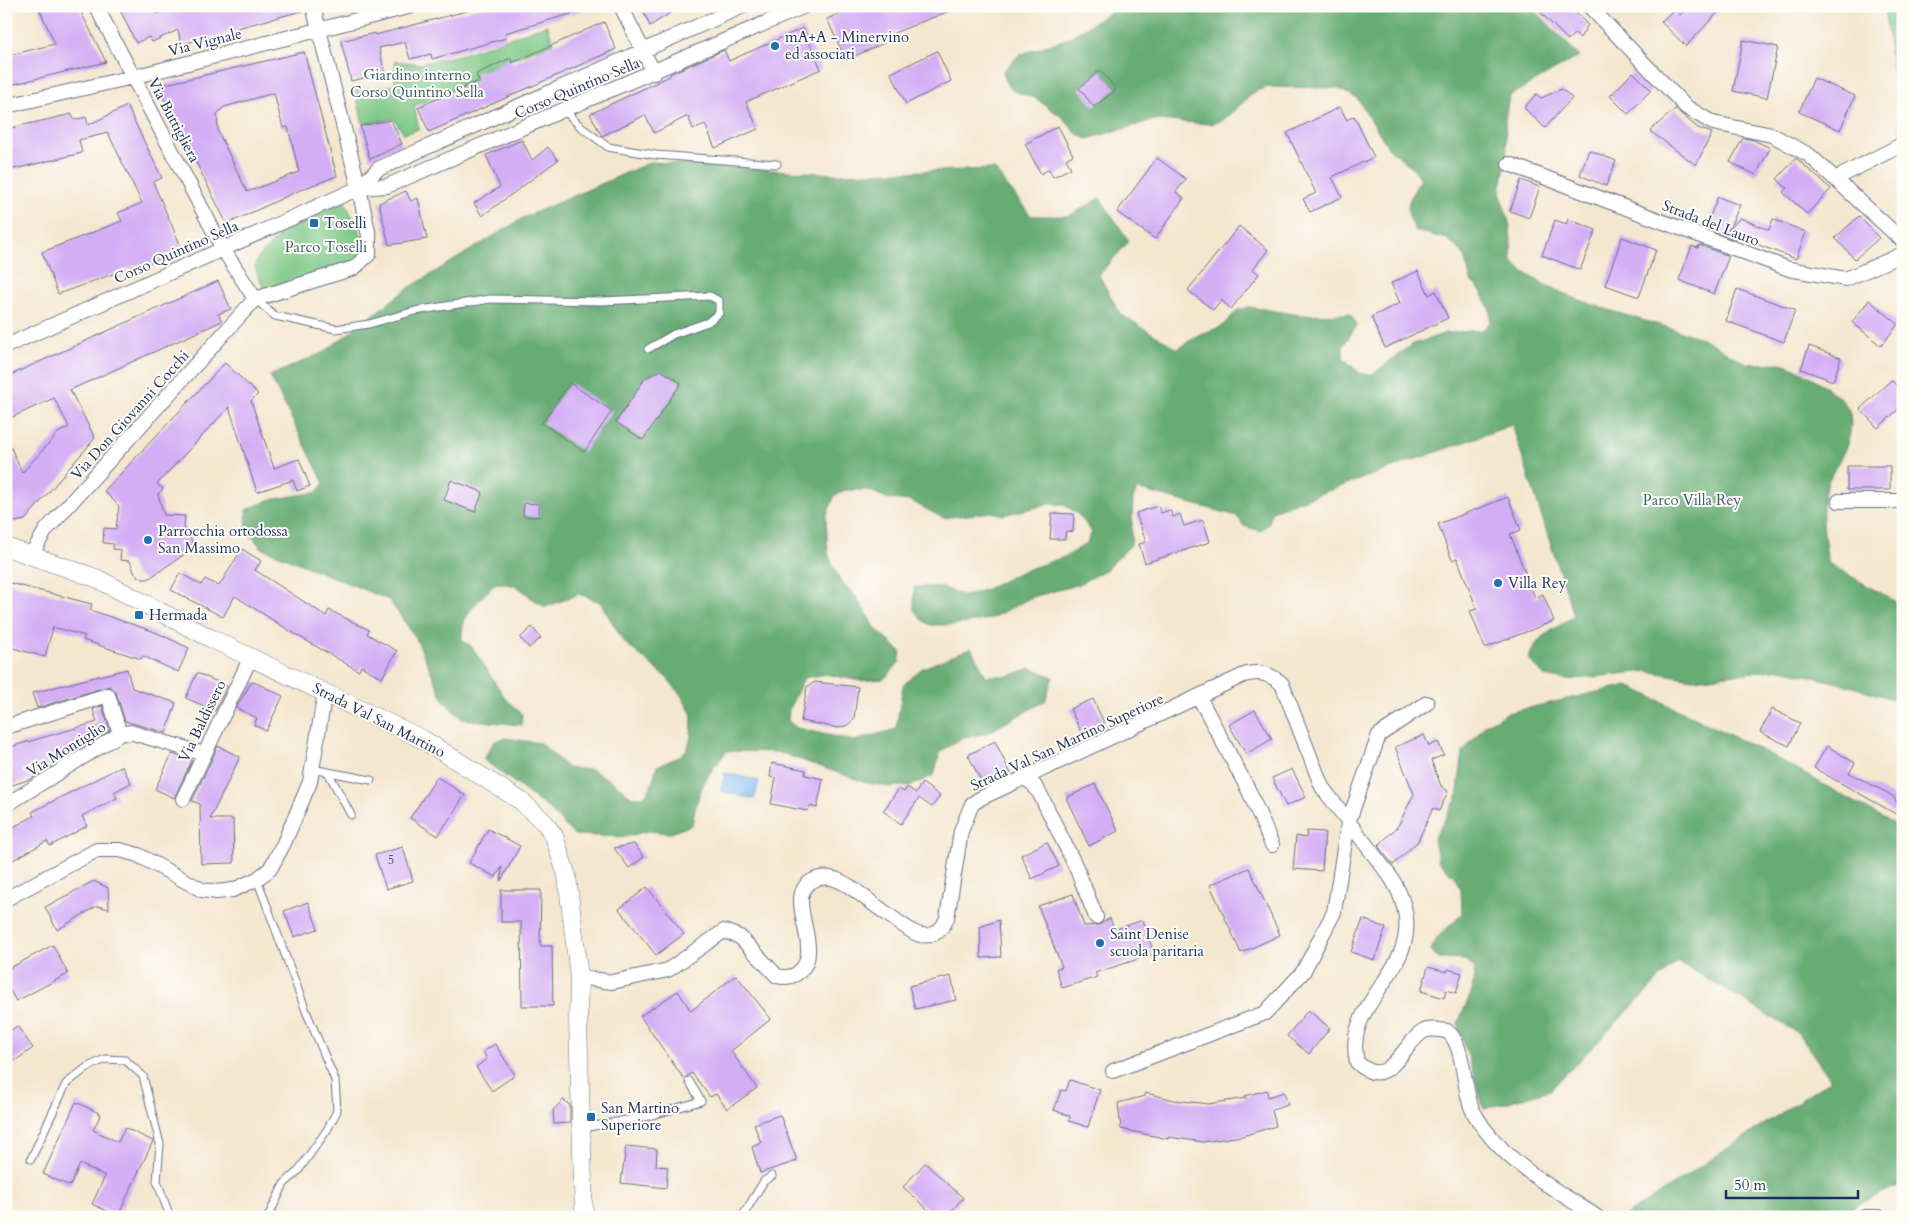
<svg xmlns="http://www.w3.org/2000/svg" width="1909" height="1223" font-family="Cardo,serif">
<rect width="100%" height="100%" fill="#fdfcf7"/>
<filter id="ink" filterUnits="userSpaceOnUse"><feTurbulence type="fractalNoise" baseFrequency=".02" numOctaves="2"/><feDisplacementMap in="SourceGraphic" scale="10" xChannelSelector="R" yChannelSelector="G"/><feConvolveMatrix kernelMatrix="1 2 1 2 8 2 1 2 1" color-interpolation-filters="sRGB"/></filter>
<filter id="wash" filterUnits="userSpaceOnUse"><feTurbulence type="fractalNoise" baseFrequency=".0096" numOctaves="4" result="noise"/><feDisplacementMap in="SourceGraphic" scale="20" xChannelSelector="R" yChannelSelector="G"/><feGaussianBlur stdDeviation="1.12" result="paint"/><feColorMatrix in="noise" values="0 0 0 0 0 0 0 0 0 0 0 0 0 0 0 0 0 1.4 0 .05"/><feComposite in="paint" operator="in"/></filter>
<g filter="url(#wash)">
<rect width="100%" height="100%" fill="#f4e7cf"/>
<path fill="#7dc886" stroke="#4c7c72" d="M1884,6H1903V134L1901,135Z
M547,25L554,43L474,73L477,80L414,106L419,129L404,134L394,119L363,124L355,90L395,85V61L420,64L463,54Z
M344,200L362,236L365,269L270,304L255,267L257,259L289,226Z"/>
<path fill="#66ac73" stroke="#406e68" d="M1120,6H1531L1534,9L1579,56L1509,96L1505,120L1507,156L1500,192L1510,226L1512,262C1552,301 1647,319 1701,338C1716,344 1729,355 1744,362C1756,367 1773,361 1785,364C1800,368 1848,398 1850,413C1855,445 1836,460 1826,487C1819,507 1825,542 1828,563L1903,606V702L1850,686L1782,669L1692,679L1647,671L1566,680L1544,676L1529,659C1534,637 1557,628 1574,616L1512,425L1272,511L1269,523L1260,531L1244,526L1237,516L1137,489L1133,499L1131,545L1107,569L1077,585L1032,597L990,619L954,625H930L921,619L914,609V587H941L965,596L987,589L1020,572L1067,556L1087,543L1092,532L1078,514L1063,504H1050L1003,515L992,512L943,518L911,501L889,499L868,490H845L835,495L826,517L828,554L839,579L856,596L875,628L901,652L899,663L884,679L860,681L826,674L804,678L789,709L788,721L797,728L854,741L896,729L903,685L921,669L971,648L986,676H1008L1031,668L1053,677L1045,701L985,734L963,737L940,752L934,775L913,785L891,787L867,783L778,752L727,751C704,778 698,790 692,825L671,833L647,831L625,837L574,835L550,810L483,759L494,742L504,738L540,743L568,768L592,770L613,782L632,797H644L651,787L657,766L679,757L688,748L691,736L692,715L681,695L667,678L624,642L600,602L579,594L546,607C522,596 527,584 496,583C479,601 460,614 462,640L472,647L505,698L522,714L521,725L462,719L445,703L416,638L389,600L262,548L247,531L246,510L269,500L317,492L324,483L270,376L324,352L407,289L523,218L651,162L835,174L994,169L1031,216H1069L1100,198L1129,241L1099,275L1120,314L1178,349L1198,335L1221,327L1238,310L1250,307L1300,315L1350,314L1357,325L1343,346V358L1361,374H1373L1411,345L1446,333L1482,330L1491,321L1490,310L1481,291L1471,281L1463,253L1447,239L1416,231C1403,207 1407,202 1421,179L1415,170L1388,147L1357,98L1337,88L1268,87L1256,91L1222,121L1210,124L1154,120L1087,139L1077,134L1062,117L1035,98L1013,91L1006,82L1003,71L1019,55L1069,38Z
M1627,685L1769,754L1903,829V1183L1839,1214V1217H1624L1831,1080L1798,1033L1677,961L1550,1090L1484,1109L1458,1023L1472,991L1475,968L1465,960L1439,959L1431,950L1436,939L1462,914L1461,889L1455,878L1438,861L1434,838L1457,798L1463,752L1486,724L1507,713Z"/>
<path fill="#7fbef3" stroke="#4d76a8" d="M725,773L759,781L754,799L721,791Z"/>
<g id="blocks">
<path fill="#d4aef5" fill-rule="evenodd" d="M38,6H78L106,62L6,86V56L55,44Z
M118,6H152L156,14L190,6H302V11L237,28V31L181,44L178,30L152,42L149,37L136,43Z
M486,6H584V10L505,33L506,38L432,59L431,54L410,59L405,42L379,48L385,73L351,81L341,41L375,33V35Z
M641,6H681L650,26Z
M855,6H959V7L889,35L891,40L846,60L827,19Z
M1534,6H1569L1588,25L1580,38L1575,33L1568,40Z
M1689,6H1724L1686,46L1661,22L1674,9L1680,15Z
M604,22L616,49L429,132L418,107L479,81L476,74L511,58L512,63Z
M803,28L821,69L746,102L758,129L715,148L705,124L693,129L688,116L654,133L645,115L602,136L590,114L670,76V74L724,50L729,61Z
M1743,40L1778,47L1767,98L1733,91Z
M937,51L951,81L906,104L891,73Z
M304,52L337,176L300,190L227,224L161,93L162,85ZM274,93L283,128L288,127L299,172L247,192L218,131L217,114L224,107Z
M1100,70L1116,89L1094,107L1079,88Z
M1633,72L1651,90L1628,114L1610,96Z
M1814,78L1855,96L1840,130L1799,112Z
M1562,89L1572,98L1545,128L1524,108L1536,94L1541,98Z
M127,106L162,178L153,182L182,249L141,267L140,264L58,294L42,252L122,221L118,213L142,203L108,133L79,140L82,153L6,171V129L72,114L74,120L86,117L88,125Z
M1340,107L1347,120L1354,116L1374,157L1332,177L1342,197L1310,212L1303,199L1316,193L1287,133Z
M1675,109L1698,128L1712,133L1696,165L1650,131Z
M391,120L402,144L370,159L360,126Z
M1058,126L1073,155L1066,159L1071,168L1053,177L1049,169L1041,174L1025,144Z
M1743,138L1754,140L1770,148L1756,175L1730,162Z
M522,140L532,160L548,147L558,160L482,216L474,203L500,187L486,155Z
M1589,150L1616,161L1606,186L1580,175Z
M1157,158L1186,179L1176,192L1184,198L1155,239L1117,212Z
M1796,158L1831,189L1807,214L1783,192L1787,188L1777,179Z
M1521,180L1540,187L1529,218L1510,211Z
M406,191L411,201L418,198L427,239L389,245L379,203Z
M1718,197L1740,205L1728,231L1740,218L1769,230L1773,219L1806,232L1796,259L1735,236L1736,240L1705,228Z
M1859,216L1879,238L1855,259L1835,238Z
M1568,219L1596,230L1580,270L1542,255L1555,220L1566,224Z
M1239,226L1268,250L1253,269L1259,274L1231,309L1221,300L1213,310L1188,290Z
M1622,237L1656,250L1639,297L1605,285Z
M1699,245L1729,256L1714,294L1679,280L1692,246L1698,248Z
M1418,271L1429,295L1436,291L1448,318L1385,348L1371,317L1400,303L1391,283Z
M218,281L231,309L218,314L222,321L70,390L95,438L25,520L6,524V436L22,473L58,433L69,427L54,398L6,420V377Z
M1737,289L1795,310L1784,342L1726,321Z
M1869,300L1898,324L1881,346L1852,322Z
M1809,346L1841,358L1833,381L1801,369Z
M225,363L258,394L251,401L274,468L299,459L310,486L297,491L293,480L257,492L229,407L157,484L163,489L158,494L164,515L185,516L184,527L193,543L182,556L148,579H143L135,574L130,561L120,560L121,550L113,549L114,544L103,543L104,528L116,529L119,506L104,491Z
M661,370L681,383L643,440L616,422L645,378Z
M1891,380L1903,392V405L1878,428L1860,409Z
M570,383L612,411L584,452L542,423Z
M1847,466H1890V490H1847Z
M451,480L483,492L475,512L444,500Z
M1508,497L1521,530L1510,534L1535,598L1543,594L1554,621L1485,648L1470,611L1477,609L1457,558L1452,560L1438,524Z
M524,503L539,504V517L523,516Z
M1158,506L1161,513L1170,510L1173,517L1180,514L1184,526L1203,520L1210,542L1145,563L1139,544L1146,542L1136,513Z
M1052,513L1074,514L1073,532L1066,531L1065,539H1050Z
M242,549L261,561L255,570L326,616L329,610L369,630L367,634L397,651L382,678L361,666L359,671L293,633L235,596L223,617L171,590L180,573L201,585L205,579L219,586Z
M6,582L92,604L90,610L155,632L189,648L178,672L143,656L141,659L83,640L85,636L53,627L45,657L6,646Z
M532,627L541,638L529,648L520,638Z
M127,669L132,688L176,703L166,733L125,721L116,692L109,686L37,708L32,693Z
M197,673L227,686L215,711L186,698Z
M252,681L283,696L266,731L254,725L257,718L236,708Z
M815,682L858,687L854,719L848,725L839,728L801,721L807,687Z
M1093,699L1105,725L1083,736L1070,709Z
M102,706L110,730L31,779L6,787V748L97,722L93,709Z
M1772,709L1800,723L1789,746L1760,732Z
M1255,710L1272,739L1246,754L1229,725Z
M1424,735L1429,746L1438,742L1444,755L1431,760L1441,786L1448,791L1439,811L1433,808L1418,841L1393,865L1378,846L1398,826L1414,794L1395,747Z
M995,741L1011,774L984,787L968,755Z
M218,746L240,757L210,819H233L234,863L201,864L200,804L192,801Z
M1827,746L1855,763L1849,773L1893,796L1903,813V818L1814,768Z
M172,754L192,760L174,798L155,789Z
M772,763L806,770L805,775L823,779L817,808L810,806L807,811L771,804L776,778L770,777Z
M122,766L131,783L114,792L117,798L82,816L87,826L50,846L47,841L6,864V831L34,816L32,812Z
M1292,769L1306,797L1286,806L1272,778Z
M437,777L465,795L438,836L410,818Z
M922,783L940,796L932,807L919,798L901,824L883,811L899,789L904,792L907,787L916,793Z
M1095,784L1118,831L1089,846L1066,798Z
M488,829L520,846L501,881L502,867L496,877L469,863Z
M1307,831L1325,832L1322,871L1293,869L1296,836L1306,838Z
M1047,842L1059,866L1032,879L1021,855Z
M634,844L644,857L629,868L614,848Z
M403,847L413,881L386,889L375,855Z
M1249,868L1280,935L1241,953L1210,885Z
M94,881L108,888L109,909L97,906L57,930L45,907Z
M647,887L684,934L656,955L619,909Z
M501,890H541L540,946H552L553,1006H522L521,922H501Z
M1073,894L1084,926L1099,925L1110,918L1114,930L1143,920L1154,954L1095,973L1097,977L1062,988L1056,969L1062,967L1038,906Z
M308,902L318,929L294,937L284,911Z
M1363,919L1386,928L1374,960L1351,952Z
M999,920L1001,957L981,958L980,927Z
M53,945L68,974L16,1001L6,984V970Z
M1428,967L1447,972L1448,969L1462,973L1456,993L1446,990L1444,998L1421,991Z
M736,975L771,1019L731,1051L757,1088L727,1109L716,1094L710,1097L692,1073L684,1079L640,1016L678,991L691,1011Z
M951,976L956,1000L915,1009L909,986Z
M1308,1010L1330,1028L1309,1054L1287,1036Z
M17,1026L33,1048L6,1067V1034Z
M495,1044L515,1075L492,1091L476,1067L487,1059L483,1052Z
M1070,1080L1100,1090L1088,1127L1069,1121L1070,1116L1054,1110L1061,1090L1066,1091Z
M1267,1090L1268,1097L1284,1092L1288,1105L1272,1110L1276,1126L1242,1136L1203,1142L1168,1137V1139L1121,1129L1118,1103L1145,1096L1146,1093L1174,1100L1208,1104L1246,1098L1245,1096Z
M563,1100L570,1105V1123L554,1124L553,1110Z
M76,1102L101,1114L93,1130L118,1142L125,1128L153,1141L118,1216L92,1204L105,1176L80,1164L70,1186L43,1174Z
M780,1115L797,1161L760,1173L752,1147L761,1143L754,1124Z
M626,1146L657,1149L656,1166L668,1167L666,1188L621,1183Z
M925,1163L963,1198L946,1217H936L903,1187Z"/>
</g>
</g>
<g filter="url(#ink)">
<use href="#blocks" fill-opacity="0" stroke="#676f86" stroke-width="1"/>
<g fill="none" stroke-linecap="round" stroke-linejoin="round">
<g stroke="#676f86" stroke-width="9">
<path id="service" d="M565,111L581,127L608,147L656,155L777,164
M255,299L275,316L336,329L369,324L415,311L490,299L601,301L710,296L719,301V313L708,322L674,334L648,349
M312,769L371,780
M329,774L351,815
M257,879L306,1011L335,1080L337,1111L327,1130L298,1171L284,1184L268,1217
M583,1128L649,1116L701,1101L689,1081
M31,1159L66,1084L86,1068L105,1059L125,1060L143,1076L160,1144L157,1181L170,1217
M742,1217L764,1181L772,1176"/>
</g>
<g stroke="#676f86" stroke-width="16">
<path id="minor" d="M96,6L223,249L255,299
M621,6L654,73
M1589,6L1686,107L1713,123L1772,135L1809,155L1903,241
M6,106L133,77L412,6
M1509,164L1789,269L1846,279L1903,254
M1835,179L1903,144
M359,188L387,186L805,6
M255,299L354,268L369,254V236L359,188L313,6
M6,346L359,188L378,169L743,6
M1839,501H1903
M31,555L46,530L255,299
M1199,697L1250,793L1272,845
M6,727L108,695L120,734
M1024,777L1034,785L1041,796L1076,867L1096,917
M183,799L251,657
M6,805L120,734L130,732L204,754
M6,899L97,850H120L138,855L202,890L217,892L233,890L257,879L270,869L284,843L310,782L325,692
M579,977L612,982L668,970L724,931L740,937L777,976C785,978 792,978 799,972C826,950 782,897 812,881C834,869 855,891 872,903C886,913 899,923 913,932C928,940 941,934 947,918L961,831L972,804L981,798L1244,675C1259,671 1270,673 1282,684L1322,787L1390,876C1446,964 1340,992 1357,1062C1389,1094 1402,1043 1424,1031C1430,1028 1439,1030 1447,1031C1466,1045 1462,1092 1474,1113C1501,1161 1552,1187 1597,1217
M1113,1071L1265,1013L1303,972L1334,912L1348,823L1379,735L1427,703
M1865,1217H1879"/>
</g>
<g stroke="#676f86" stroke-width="19">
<path id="tertiary" d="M6,547L96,578L212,639L424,740L521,801L545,823L554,836L567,876L579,977L578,1022L584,1217"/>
</g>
<use href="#service" stroke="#fff" stroke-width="7"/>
<use href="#minor" stroke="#fff" stroke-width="14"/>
<use href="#tertiary" stroke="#fff" stroke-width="18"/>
</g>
</g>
<g fill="#1f6fb2" stroke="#fdfcf7" stroke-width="2">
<circle cx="775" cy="46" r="5"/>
<rect x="309" y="218" width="10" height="10" rx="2.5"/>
<circle cx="148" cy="540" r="5"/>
<circle cx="1498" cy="583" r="5"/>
<rect x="134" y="610" width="10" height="10" rx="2.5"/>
<circle cx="1100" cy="943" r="5"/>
<rect x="586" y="1112" width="10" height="10" rx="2.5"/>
</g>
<g text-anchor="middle" stroke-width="4" stroke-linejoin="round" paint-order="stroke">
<g font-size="12" fill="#494f84">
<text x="391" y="864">5</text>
</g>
<g font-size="15" fill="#1b2f5e" stroke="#fdfcf7" text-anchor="start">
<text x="785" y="42">mA+A - Minervino<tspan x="785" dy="17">ed associati</tspan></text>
<text x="324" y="228">Toselli</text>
<text x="158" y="536">Parrocchia ortodossa<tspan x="158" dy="17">San Massimo</tspan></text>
<text x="1508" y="588">Villa Rey</text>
<text x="149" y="620">Hermada</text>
<text x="1110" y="939">Saint Denise<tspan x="1110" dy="17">scuola paritaria</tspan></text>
<text x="601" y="1113">San Martino<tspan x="601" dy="17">Superiore</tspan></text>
</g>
<g font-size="15" fill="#1b2f5e" stroke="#fdfcf7">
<text transform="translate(205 42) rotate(-14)" y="5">Via Vignale</text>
<text transform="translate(577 88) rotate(-23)" y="5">Corso Quintino Sella</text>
<text transform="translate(174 120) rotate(62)" y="5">Via Buttigliera</text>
<text transform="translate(1711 223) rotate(21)" y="5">Strada del Lauro</text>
<text transform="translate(176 252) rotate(-24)" y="5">Corso Quintino Sella</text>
<text transform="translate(130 415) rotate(-48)" y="5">Via Don Giovanni Cocchi</text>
<text transform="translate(379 720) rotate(27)" y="5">Strada Val San Martino</text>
<text transform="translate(202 721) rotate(-64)" y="5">Via Baldissero</text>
<text transform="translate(1067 742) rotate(-25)" y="5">Strada Val San Martino Superiore</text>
<text transform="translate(66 749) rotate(-32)" y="5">Via Montiglio</text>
</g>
<g font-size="15" fill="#385d6a" stroke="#fdfcf7">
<text x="417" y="80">Giardino interno<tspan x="417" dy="17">Corso Quintino Sella</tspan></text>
<text x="326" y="252">Parco Toselli</text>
<text x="1692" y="505">Parco Villa Rey</text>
</g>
</g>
<rect width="1909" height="1223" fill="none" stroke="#fdfcf7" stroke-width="25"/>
<path d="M1726 1190v8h132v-8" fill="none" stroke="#1b2f5e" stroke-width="2.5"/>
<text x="1734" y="1190" font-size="15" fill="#1b2f5e" stroke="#fdfcf7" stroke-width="4" paint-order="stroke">50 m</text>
</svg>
